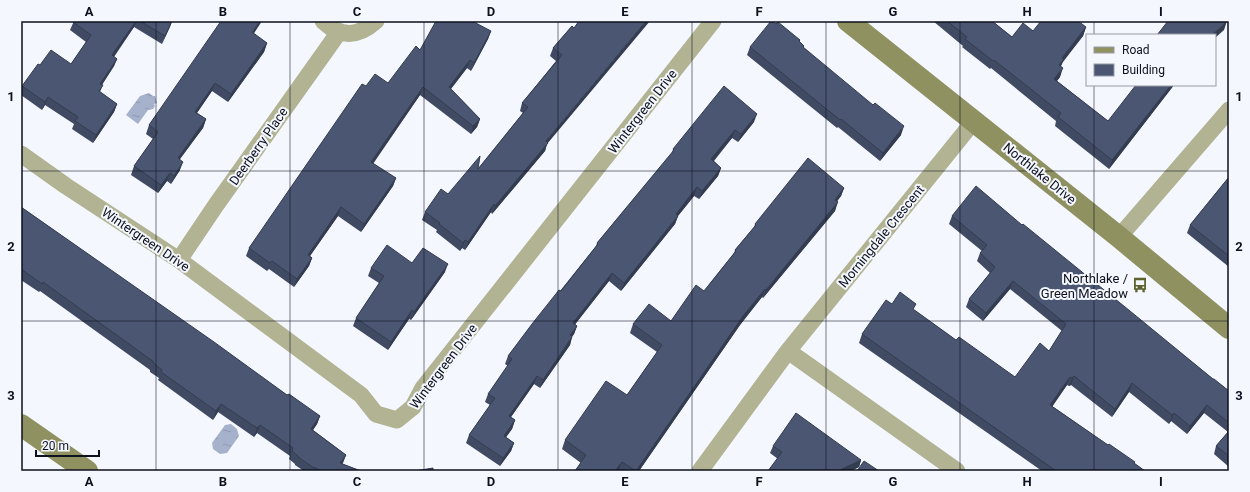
<svg xmlns="http://www.w3.org/2000/svg" width="1250" height="492" font-family="Roboto,sans-serif">
<defs>
<pattern id="water-ripples" width="26" height="14" patternUnits="userSpaceOnUse"><rect width="26" height="14" fill="#a6b2cc"/><path d="M2 4q2-2 4 0t4 0M15 11q2-2 4 0t4 0" fill="none" stroke="#8e98af"/></pattern>
</defs>
<rect width="100%" height="100%" fill="#f4f7fe"/>
<path fill="url(#water-ripples)" d="M149,93L153,96H155L157,103L154,104L155,106L153,109L148,110L138,124L126,115L140,96Z
M231,424L237,429L239,436L227,453L220,454L213,449L212,443L225,425Z"/>
<g fill="none" stroke-linecap="round" stroke-linejoin="round">
<path stroke="#b1b392" stroke-width="17" d="M323,21C341,38 358,37 376,21
M21,154L66,186L179,260L361,395L376,414L397,420L413,407L423,388L713,21
M1119,237L1229,110
M179,260L216,205L339,32
M788,351L957,471
M700,471L788,351L974,121"/>
<path stroke="#8f9160" stroke-width="22" d="M848,21L1119,237L1229,328
M21,425L87,471"/>
</g>
<path fill="#404a62" d="M74,21H172L162,44L134,27L114,57L117,59L114,66L102,85H103L100,92L117,104L114,112L93,143L72,129L74,124L45,105L42,110L21,95V89L22,86L40,65L71,64L86,42L70,30Z
M933,21H992L1012,37L1033,31L1086,27L1083,36L1062,62L1061,66L1060,77L1057,81L1108,121L1174,85L1109,169L1055,126L1056,121L991,68L990,69L962,47L963,46Z
M572,26L547,144L545,151L492,214L491,212L465,250L462,248L460,251L436,232L437,230L422,220L425,212L448,194L478,169L523,113L520,111L522,103L556,61L550,56L553,48Z
M491,31L488,39L471,71L467,68L451,89L480,119L477,127L471,134L420,95L373,164L396,178L393,186L361,232L338,216L310,256L312,258L309,266L294,287L269,269L267,271L246,256L249,248L366,86L388,83L420,50Z
M253,34L267,43L264,52L228,102L212,91L197,113L206,119L203,128L179,159L180,170L171,184L167,181L158,193L131,175L134,166L153,139L146,134L149,125Z
M799,42L804,46L803,47L901,135L880,161L838,127L837,128L747,55L750,47Z
M754,122L738,142L732,138L714,161L721,168L718,176L699,199L694,196L678,216L675,224L621,291L609,281L575,324L577,326L574,334L572,337L570,345L540,388L534,384L511,417L515,420L512,429L506,437L514,443L511,451L500,466L466,443L469,435L490,405L485,402L488,394L508,366L505,364L508,356L596,246L597,243L672,153L673,149Z
M1229,177V267L1187,233L1190,225Z
M844,188L841,196L837,201L835,211L763,298L762,297L740,325L639,471H620L619,470L618,471H575L581,463L562,449L565,440L627,395L657,352L630,333L633,324L671,321L704,291L734,253L735,250L754,227L755,224Z
M21,207L287,395L320,416L317,424L313,430L346,455L342,464L361,471H304L295,465V464L289,459L290,456L257,433L254,437L218,412L213,420L158,380L159,378L150,372V370L40,291L39,292L21,280Z
M952,216L1022,225L1213,379L1229,391V467L1214,454L1216,446L1228,432L1204,413L1187,434L1171,421L1169,424L1129,392L1112,417L1071,385L1069,386L1067,385L1052,406L1145,471H1042L859,343L862,334L892,304L914,310L956,340L1015,377L1049,351L1062,331L1010,289L983,321L966,307L969,299L990,273L977,261L980,253L982,251L949,224Z
M412,263L445,272L411,320L409,319L388,350L353,326L356,318L379,283L368,276L371,268Z
M773,446L861,460L859,467L851,471H768L778,459L770,453Z"/>
<path fill="#343c50" d="M136,21H137L134,27L109,63L112,55Z
M172,21L170,27L162,44L165,36Z
M260,21H262L249,41L252,32Z
M646,21H650L547,144L545,151L492,214L495,206L546,141Z
M1227,21L1224,30L1215,38V35H1212Z
M1086,27L1083,36L1063,62L1060,68L1059,65L1062,58Z
M491,31L488,39L471,71L474,63Z
M267,43L264,52L228,102L231,94Z
M117,59L114,66L97,92L100,84Z
M470,60L467,68L446,95L449,87Z
M1063,68L1060,77L1051,88L1054,79Z
M215,83L212,91L192,120L195,112Z
M1171,85H1174L1109,169L1112,160Z
M423,87L420,95L368,170L371,162Z
M48,97L45,105L42,110L45,102Z
M117,104L114,112L93,143L96,135Z
M757,114L754,122L738,142L741,134Z
M206,119L203,128L175,166L178,158Z
M480,119L477,127L471,134L473,126Z
M904,126L901,135L880,161L883,153Z
M735,130L732,138L708,167L711,159Z
M183,162L180,170L171,184L174,176Z
M721,168L718,176L699,199L702,191Z
M170,173L167,181L158,193L161,185Z
M396,178L393,186L361,232L364,224Z
M697,187L694,196L673,222L676,214Z
M844,188L841,196L832,208L835,200Z
M838,202L835,211L763,298L766,290Z
M494,204L491,212L465,250L468,242Z
M341,207L338,216L305,263L308,255Z
M678,216L675,224L621,291L624,283Z
M465,240L462,248L460,251L463,243Z
M312,258L309,266L294,287L297,279Z
M448,264L445,272L411,320L414,312Z
M612,273L609,281L570,331L573,323Z
M1013,281L1010,289L983,321L986,313Z
M765,289L762,297L740,325L639,471H636L743,316Z
M412,310L409,319L388,350L391,342Z
M577,326L574,334L567,343L570,335Z
M572,337L570,345L540,388L543,380Z
M537,376L534,384L506,424L509,416Z
M1074,376L1071,385L1069,386L1072,378Z
M1070,377L1067,385L1048,413L1050,405Z
M1132,383L1129,392L1112,417L1115,409Z
M221,404L218,412L213,420L216,411Z
M1207,405L1204,413L1187,434L1190,426Z
M1174,413L1171,421L1169,424L1172,415Z
M320,416L317,424L308,437L311,429Z
M515,420L512,429L501,444L504,436Z
M260,425L257,433L254,437L257,428Z
M514,443L511,451L500,466L503,458Z
M346,455L343,463L337,471L340,463Z
M861,460L859,467L851,471H838Z
M622,462L618,471H615Z"/>
<path fill="#4a5672" stroke="#343c50" d="M74,21H136L112,55L117,59L100,84L103,85L99,91L117,104L96,135L75,121L78,117L48,97L45,102L22,86L38,64L40,65L51,50L71,64L91,35L73,22Z
M140,21H172L165,36Z
M221,21H260L252,32L267,43L231,94L215,83L195,112L206,119L178,158L183,162L174,176L170,173L161,185L134,166L158,132L149,125Z
M436,21H472L491,31L474,63L470,60L449,87L480,119L473,126L423,87L371,162L396,178L364,224L341,207L308,255L312,258L297,279L272,261L270,263L249,248L362,84L366,86L375,74L388,83L416,46L420,50Z
M579,21H646L546,141L548,143L495,206L494,204L468,242L465,240L463,243L439,224L440,223L425,212L441,189L448,194L480,156L478,169L528,107L522,103L562,55L553,48L572,26L574,28Z
M771,21H772L776,24L778,22L800,40L799,41L804,46L803,47L873,105L875,103L904,126L883,153L841,119L840,120L750,47Z
M947,21H992L1012,37L1023,23L1033,31L1041,21H1078L1086,27L1062,58L1064,59L1059,65L1063,68L1054,79L1108,121L1136,85H1171L1112,160L1058,117L1061,113L994,60L993,61L965,39L967,37Z
M1168,21H1227L1212,35H1157Z
M724,86L757,114L741,134L735,130L711,159L721,168L702,191L697,187L676,214L678,216L624,283L612,273L573,323L577,326L570,335L572,337L543,380L537,376L509,416L515,420L504,436L514,443L503,458L469,435L495,398L488,394L512,359L508,356L532,324L559,290L561,291L598,244L597,243L674,150L673,149Z
M808,158L844,188L835,200L838,202L766,290L765,289L743,316L636,471L622,462L615,471H575L586,455L565,440L606,381L627,395L662,345L633,324L649,304L671,321L696,285L704,291L736,251L735,250L756,225L755,224Z
M1229,177V256L1190,225Z
M976,186L1022,225L1023,224L1130,311L1213,379H1214L1229,391V423L1207,405L1190,426L1174,413L1172,415L1132,383L1115,409L1074,376L1072,378L1070,377L1050,405L1108,445L1109,444L1135,462L1134,463L1145,471H1056L862,334L886,300L892,304L900,292L916,304L913,309L956,340L959,337L1015,377L1040,343L1049,351L1066,324L1013,281L986,313L969,299L995,267L980,253L987,245L952,216Z
M21,207L214,342L287,395L289,394L320,416L311,429L346,455L340,463L361,471H320L314,467V468L298,457V456L292,451L293,448L260,425L257,428L221,404L216,411L161,372L162,370L153,363L154,362L43,282L42,284L21,269Z
M387,245L412,263L423,248L448,264L414,312L412,310L391,342L356,318L384,276L371,268Z
M796,413L861,460L838,471H768L782,452L773,446Z
M1229,431V456L1216,446Z
M864,461L879,471H857Z
M433,468V471H415Z"/>
<path fill="none" stroke="#0d111d" stroke-width="1" stroke-opacity="0.55" d="M156,21V471M290,21V471M424,21V471M558,21V471M692,21V471M826,21V471M960,21V471M1094,21V35M1094,85V471M21,171H1229M21,321H1229"/>
<defs>
<g id="bus-bare" transform="scale(1.2)"><path d="M-5-6H5V4H4V6H2V4H-2V6H-4V4H-5ZM-3.5-4V0h7V-4ZM-3.5 1.2v1.5H-2V1.2ZM2 1.2v1.5H3.5V1.2Z" fill="#5f612e" stroke="#f4f7fe" stroke-width="2.5" paint-order="stroke"/></g>
</defs>
<g fill-rule="evenodd">
<use href="#bus-bare" x="1140" y="285"/>
</g>
<g text-anchor="middle" stroke-width="4" stroke-linejoin="round" paint-order="stroke">
<g font-size="13" fill="#0d111d" stroke="#f4f7fe">
<text transform="translate(642 111) rotate(-52)" y="5">Wintergreen Drive</text>
<text transform="translate(258 146) rotate(-55)" y="5">Deerberry Place</text>
<text transform="translate(1040 173) rotate(39)" y="5">Northlake Drive</text>
<text transform="translate(881 236) rotate(-51)" y="5">Morningdale Crescent</text>
<text transform="translate(146 239) rotate(34)" y="5">Wintergreen Drive</text>
<text transform="translate(443 366) rotate(-53)" y="5">Wintergreen Drive</text>
</g>
<g font-size="13" fill="#0d111d" stroke="#f4f7fe" text-anchor="end">
<text x="1128" y="283">Northlake /<tspan x="1128" dy="15">Green Meadow</tspan></text>
</g>
</g>
<rect width="1250" height="492" fill="none" stroke="#f4f7fe" stroke-width="44"/>
<rect x="1086" y="34" width="130" height="52" fill="#f4f7fe" stroke="#989ba4"/>
<rect x="1094" y="47" width="20" height="6" fill="#8f9160" stroke="#989ba4"/>
<text x="1122" y="54" font-size="12" fill="#0d111d">Road</text>
<rect x="1094" y="64" width="20" height="12" fill="#4a5672" stroke="#989ba4"/>
<text x="1122" y="74" font-size="12" fill="#0d111d">Building</text>
<path d="M36 450v6h63v-6" fill="none" stroke="#0d111d" stroke-width="2"/>
<text x="42" y="450" font-size="12" fill="#0d111d" stroke="#f4f7fe" stroke-width="3" paint-order="stroke">20 m</text>
<rect x="22" y="22" width="1206" height="448" fill="none" stroke="#0d111d" stroke-width="1.5"/>
<g font-size="13" text-anchor="middle" font-weight="bold" fill="#0d111d">
<text x="89" y="16">A</text>
<text x="223" y="16">B</text>
<text x="357" y="16">C</text>
<text x="491" y="16">D</text>
<text x="625" y="16">E</text>
<text x="759" y="16">F</text>
<text x="893" y="16">G</text>
<text x="1027" y="16">H</text>
<text x="1161" y="16">I</text>
<text x="11" y="101">1</text>
<text x="1239" y="101">1</text>
<text x="11" y="251">2</text>
<text x="1239" y="251">2</text>
<text x="11" y="400">3</text>
<text x="1239" y="400">3</text>
<text x="89" y="486">A</text>
<text x="223" y="486">B</text>
<text x="357" y="486">C</text>
<text x="491" y="486">D</text>
<text x="625" y="486">E</text>
<text x="759" y="486">F</text>
<text x="893" y="486">G</text>
<text x="1027" y="486">H</text>
<text x="1161" y="486">I</text>
</g>
</svg>
